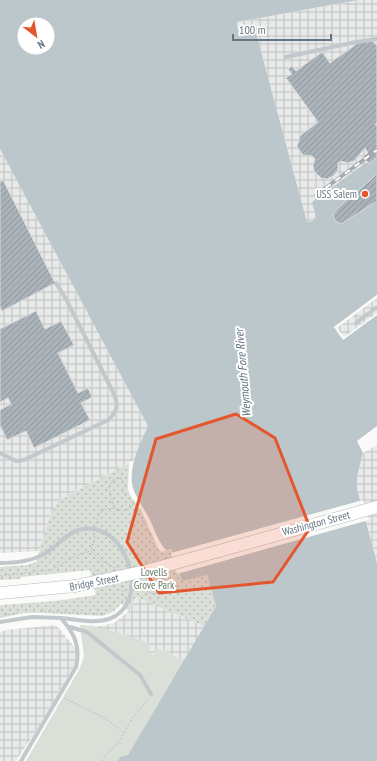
<svg xmlns="http://www.w3.org/2000/svg" width="377" height="761" font-family="'PT Sans Narrow',sans-serif">
<defs>
<pattern id="industrial-grid" width="8" height="8" patternUnits="userSpaceOnUse"><rect width="8" height="8" fill="#e8e9e9"/><path d="M0 4h8M4 0v8" fill="none" stroke="#c0c1c2"/></pattern>
<pattern id="park-dots" width="8" height="8" patternUnits="userSpaceOnUse"><rect width="8" height="8" fill="#dadfd7"/><path d="M2 2h.1M6 6h.1" fill="none" stroke="#b4b9b4" stroke-width="1.8" stroke-linecap="round"/></pattern>
<pattern id="building-hatch" width="6" height="6" patternUnits="userSpaceOnUse"><rect width="6" height="6" fill="#aab3b9"/><path d="M-1 1l2-2M0 6l6-6M5 7l2-2" fill="none" stroke="#8e969c"/></pattern>
</defs>
<rect width="100%" height="100%" fill="#fafaf8"/>
<path fill="url(#industrial-grid)" d="M358,0H377V155L316,217L310,222H307L256,33L239,37L237,22Z
M0,149L148,426L134,460L58,501L50,516L39,551L0,553Z
M377,295V315L343,340L334,327Z
M377,445V563L357,489V476L363,453Z
M136,597L204,626L184,661L158,648L154,655L80,625L101,626L114,623L129,611Z
M56,625L77,650L74,666L38,728L16,761H0V632L6,630Z"/>
<path fill="#dadfd7" d="M80,625C102,627 129,635 150,644L148,652L154,655L157,648L184,661L128,755L120,757L118,761H26L80,668L84,656Z"/>
<path fill="url(#park-dots)" d="M129,463L128,489L131,497L141,510L158,548L161,552L172,549L207,575L216,606L204,626L136,597L129,611L121,604L113,612L102,616L42,613H24L0,618V605L55,601L96,595L90,570L21,577V579L0,580V567L26,565L36,562L50,516L58,501Z"/>
<path fill="#bbc7cb" fill-rule="evenodd" d="M0,0H358L237,22L239,37L256,33L307,222H310L316,217L312,202L377,155V295L334,327L343,339L377,315V426L357,441L363,453L357,476V489L377,563V761H118L120,757L128,755L216,606L207,575L182,581L172,549L166,550C157,540 155,530 149,518C144,509 138,500 134,491C126,470 140,445 148,426L0,149ZM24,24H48V48H24Z"/>
<path fill="#fafaf8" d="M377,295V298L337,328L344,337L377,313V315L343,340L334,327Z
M363,500L369,520L177,574L171,553Z"/>
<path fill="url(#building-hatch)" stroke="#dcdcda" d="M373,41L377,46V122L375,124L377,126V157L369,164L363,156L368,153L365,148L354,161L347,163L341,161L338,163V170L333,176L327,179L321,178L314,171L313,165L315,159L312,156L303,155L297,147L300,136L318,122L286,78L292,74L288,69L292,66L296,71L322,52L330,63L358,43Z
M377,174V201L341,224L335,221L333,214L338,208Z
M3,180L55,283L2,311L0,307V182Z
M36,311L45,329L61,321L74,345L58,353L78,393L88,388L92,397L81,403L90,420L34,448L26,431L7,440L0,425V410L11,404L8,398L0,402V329Z"/>
<g fill="none" stroke-linecap="round" stroke-linejoin="round">
<g stroke="#b5babe" stroke-width="13">
<path id="primary" d="M219,551L377,507
M0,593L75,586"/>
</g>
<path stroke="#bbbfc2" stroke-width="1" stroke-dasharray="2 2" stroke-linecap="butt" d="M133,503C136,506 150,533 152,539C154,545 155,551 157,557
M96,524C100,505 110,507 125,511L131,508L133,503L123,493L125,483L122,479C115,477 111,481 109,487L114,508
M95,536L91,551L102,561L116,568
M0,576L51,570L79,554L91,551
M123,586V598
M136,588C150,589 151,600 165,587L163,575
M40,611L105,614
M4,615L19,613
M64,698L105,718L124,733
M103,761L106,755L121,739L131,720L148,699"/>
<path stroke="#c3c8cc" stroke-width="4" d="M286,57L356,42L377,39
M356,323L377,307
M0,453L16,461L24,460L108,420C117,412 119,405 114,394L66,299L56,283
M0,563C14,563 29,562 42,555C60,546 70,525 94,529C131,535 149,605 109,619C94,624 76,619 61,618
M0,622L32,617L61,618C74,633 81,646 76,667L21,761
M70,627L87,632L140,675L151,694"/>
<use href="#primary" stroke="#fff" stroke-width="12"/>
<g stroke="#a2aab0" stroke-width="3.5">
<path id="rail" d="M316,195L377,150"/>
</g>
<use href="#rail" stroke="#fff" stroke-width="2" stroke-dasharray="6" stroke-linecap="butt"/>
<g stroke="#b5babe" stroke-width="13" stroke-linecap="butt">
<path id="primary-bridge" d="M75,586L146,571L219,551"/>
</g>
<use href="#primary-bridge" stroke="#fff" stroke-width="12"/>
</g>
<path fill="#e4572e" fill-opacity="0.2" stroke="#e4572e" stroke-width="3" stroke-linejoin="round" d="M236,414L275,438L310,528L273,582L159,593L127,542L156,439Z"/>
<circle fill="#e4572e" stroke="#fff" stroke-width="1.5" cx="365" cy="194" r="4"/>
<g text-anchor="middle" stroke-width="4" stroke-linejoin="round" paint-order="stroke">
<g font-size="11" fill="#657683" stroke="#fff" text-anchor="end">
<text x="357" y="198">USS Salem</text>
</g>
<g font-size="11" fill="#657683" stroke="#fff">
<text transform="translate(316 523) rotate(-15)" y="4">Washington Street</text>
<text transform="translate(94 582) rotate(-11)" y="4">Bridge Street</text>
</g>
<g font-size="11" fill="#687a64" stroke="#fff">
<text x="154" y="576">Lovells<tspan x="154" dy="13">Grove Park</tspan></text>
</g>
<g font-size="12" font-style="italic" fill="#60757c" stroke="#fff">
<text transform="translate(243 373) rotate(-95)" y="4">Weymouth Fore River</text>
</g>
</g>
<g transform="translate(36 36) rotate(149)"><circle r="19" fill="#ffffff" stroke="#c1c8cd"/>
<path d="M0-3L7 15L0 10L-7 15Z" fill="#e4572e"/>
<text y="-6" font-size="11" font-weight="bold" text-anchor="middle" fill="#657683">N</text>
</g>
<path d="M233 34v6h98v-6" fill="none" stroke="#657683" stroke-width="2"/>
<text x="239" y="34" font-size="12" fill="#657683" stroke="#ffffff" stroke-width="3" paint-order="stroke">100 m</text>
</svg>
